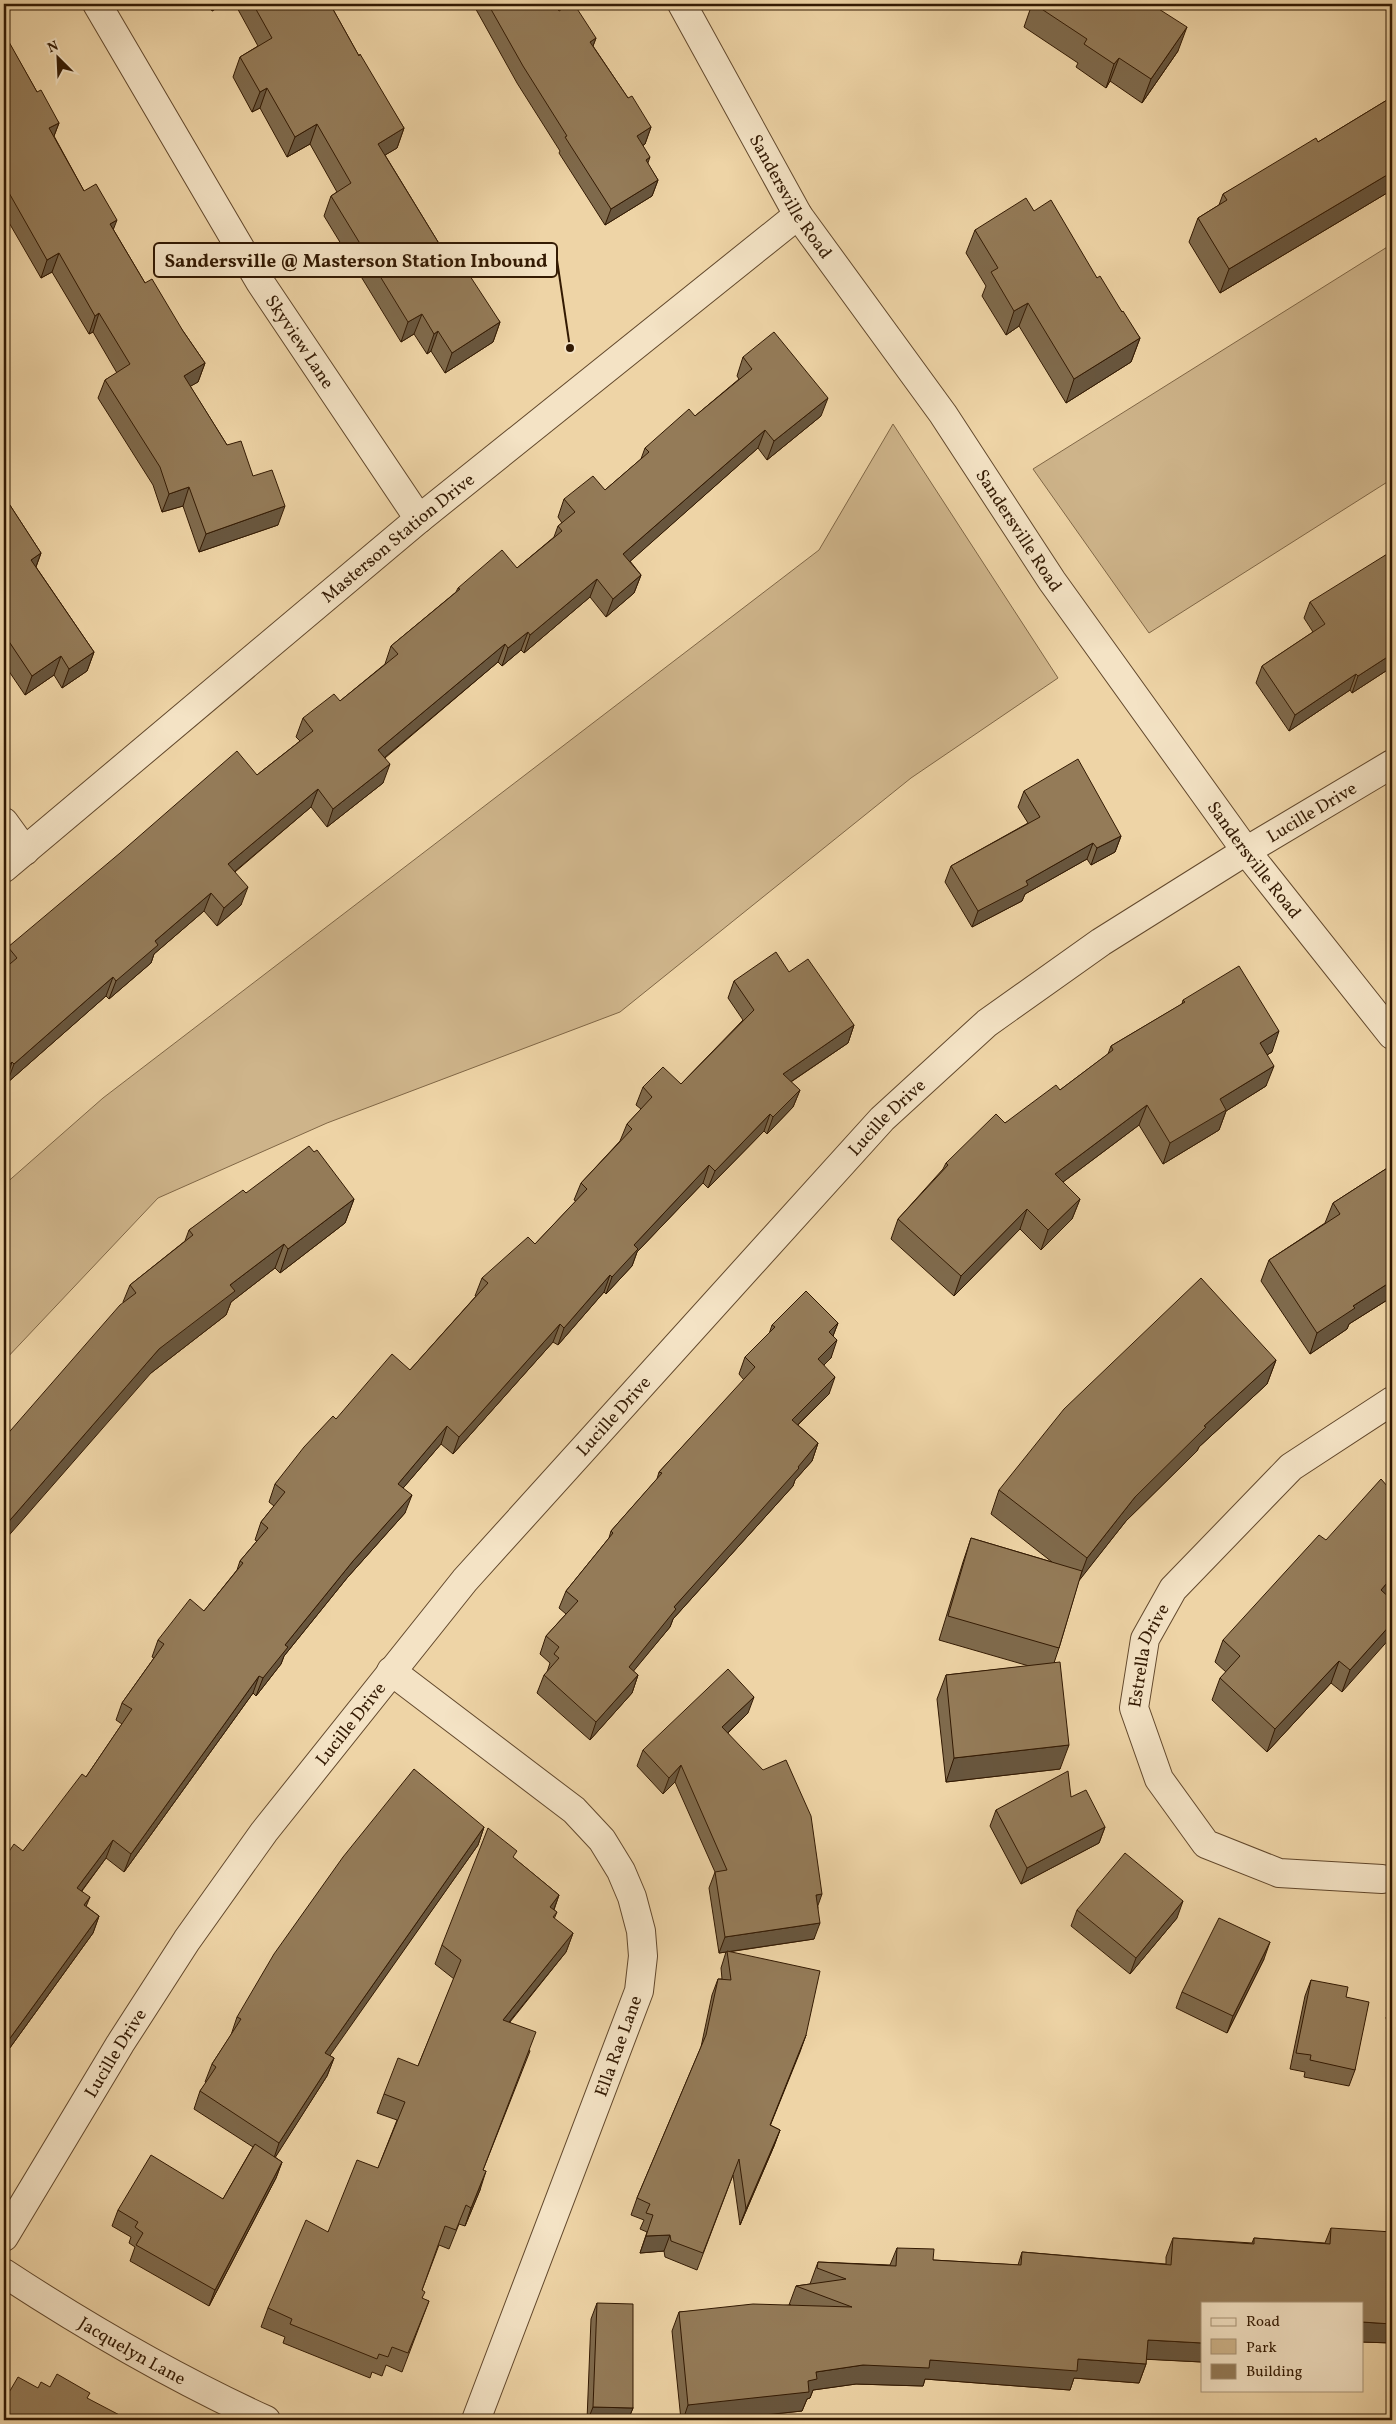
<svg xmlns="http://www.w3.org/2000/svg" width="1396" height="2424" font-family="Vollkorn,serif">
<rect width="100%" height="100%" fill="#eed4a6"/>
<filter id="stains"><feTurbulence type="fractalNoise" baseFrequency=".004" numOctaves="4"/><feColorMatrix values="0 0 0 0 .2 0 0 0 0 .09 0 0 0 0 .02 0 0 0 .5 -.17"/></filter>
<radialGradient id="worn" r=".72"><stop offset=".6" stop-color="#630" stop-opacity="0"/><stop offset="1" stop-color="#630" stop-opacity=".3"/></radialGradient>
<path fill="#ceb48a" stroke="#806746" d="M1392,244V479L1149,633L1033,469Z
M893,424L1058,678L911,778L620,1012L327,1123L158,1198L4,1361V1185L103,1098L819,550Z"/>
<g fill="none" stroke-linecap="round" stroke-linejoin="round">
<g stroke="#62482c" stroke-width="30">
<g id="minor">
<path id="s1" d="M97,4L260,282L419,519"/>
<path d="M4,822L25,851"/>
<path d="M391,1671L574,1810L602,1840L621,1871L632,1897L641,1931L643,1956L639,1991L476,2420"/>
<path id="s2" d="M1382,1879L1279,1873L1206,1844L1159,1779L1134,1708L1145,1639L1173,1589L1291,1467L1392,1401"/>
<path id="s3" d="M4,2237L120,2044L187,1940L264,1832L465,1580L882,1119L987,1023L1101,942L1246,851L1392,764"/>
<path id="s4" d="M4,2273C88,2328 174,2378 266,2420"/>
</g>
</g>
<g stroke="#62482c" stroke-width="30">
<g id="tertiary">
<path id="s5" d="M682,4L798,215L943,414L1052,581L1246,851L1392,1035"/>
<path id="s6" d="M4,868L419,519L798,215"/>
</g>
</g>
<use href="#minor" stroke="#f4e3c5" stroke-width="28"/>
<use href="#tertiary" stroke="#f4e3c5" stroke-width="28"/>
</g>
<path fill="#7f6a4c" stroke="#331a03" d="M208,4H224L212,11Z
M235,4H330L359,56L404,128L397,148L385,155L446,255L500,322L493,342L445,373L431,351L427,354L414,334L401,342L324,216L331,196L337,192L310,144L287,157L260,108L252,112L233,77L240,57L258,46Z
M473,4H555L559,11L596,38L593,46L628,98L651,127L645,144L643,145L648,164L658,180L652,196L605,225L559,153L560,151L517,83Z
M1032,4H1151L1178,51L1142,103L1110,81L1106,88L1076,67L1078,63L1024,27Z
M4,20V34L37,92L59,123L54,136L84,191L113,229L145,283L183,331L205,363L198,382L190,386L227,445L253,476L278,525L199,552L183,506L162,512L153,485L98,398L105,380L117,373L93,332L89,334L52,272L41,278L4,214Z
M1392,97V190L1220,293L1189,242L1198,218L1219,205L1223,194L1318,142Z
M1034,211L1097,278L1122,312L1140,338L1131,362L1066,403L1019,326L1006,335L982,296L986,286L966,253L975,230Z
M743,357L821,416L767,460L758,448L630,561L641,575L634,593L606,617L590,597L524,653L521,650L502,666L498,662L385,758L383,783L327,827L311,807L235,872L241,905L217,926L204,911L154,954L151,963L109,999L106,996L7,1083L6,1081L5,969L4,968V958L8,947L257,775L300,741L296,737L303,718L340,701L385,664L391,646L456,592L458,588L517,568L554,537L558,526L562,523L558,517L564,499L605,490L641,459L645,448L695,416L739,379L737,376Z
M4,496L41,553L36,567L94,652L87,671L62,688L54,675L25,695L4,664Z
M1310,602L1392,667L1352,693L1350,690L1289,731L1256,683L1262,666L1313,632L1304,618Z
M1024,791L1121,836L1115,852L1091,865L1087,859L1025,894L1022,901L972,927L945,882L951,866L1028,823L1018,807Z
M789,972L854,1025L848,1043L791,1082L800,1090L793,1107L767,1134L764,1131L708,1188L703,1183L637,1252L632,1266L606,1294L604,1292L558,1345L553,1342L453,1454L441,1444L403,1488L405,1513L347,1578L284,1656L281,1664L256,1696L253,1693L124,1872L106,1858L82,1891L86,1906L99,1916L93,1933L4,2056V1859L23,1851L86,1777L122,1724L116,1720L122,1703L154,1658L152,1657L158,1640L204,1611L237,1570L240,1561L257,1541L255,1540L261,1522L274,1506L269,1502L275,1484L336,1419L410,1370L476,1296H475L482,1278L535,1244L576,1201L574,1200L581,1183L620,1141L627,1124L641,1109L636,1105L643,1087L681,1084L743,1020L728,998L734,981Z
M1183,1000L1272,1052L1267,1055L1266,1086L1226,1111L1219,1130L1163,1164L1139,1125L1063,1182L1080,1199L1072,1219L1041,1250L1020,1229L954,1296L891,1239L898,1219L943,1169L946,1163L1005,1123L1060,1090L1108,1054L1111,1046L1182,1004Z
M1392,1165V1297L1349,1324L1347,1329L1310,1354L1261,1281L1269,1260L1325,1223L1333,1203Z
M246,1193L354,1199L345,1223L280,1273L275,1268L231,1302L226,1315L151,1373L123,1302L130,1285L185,1241L189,1230Z
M838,1323L833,1336L831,1358L824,1365L829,1394L798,1425L818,1443L812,1461L795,1480L793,1486L673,1619L670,1627L633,1671L638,1675L632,1693L590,1740L537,1693L544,1675L547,1672L550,1663L540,1654L546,1636L566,1614L559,1608L566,1591L609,1538L611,1531L657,1479L659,1472L744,1380L739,1374L745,1357L769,1334L772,1325Z
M1276,1360L1267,1384L1199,1447L1197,1451L1126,1521L1079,1580L1059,1648L1054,1663L1060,1769L946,1782L937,1699L946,1675L1029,1666L939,1640L963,1562L971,1538L1052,1562L991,1514L999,1490Z
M1388,1596L1342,1692L1331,1683L1267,1752L1212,1700L1220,1678L1226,1672L1215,1662L1223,1640Z
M748,1713L728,1733L818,1907L814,1939L728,1952L806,2035L770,2125L780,2130L774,2146L740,2225L733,2175L697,2270L665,2257L664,2251L640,2253L647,2232L640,2229L644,2220L631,2215L637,2198L701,2047L712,1995L718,1979H722L721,1968L726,1952L719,1953L709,1888L715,1872L675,1782L663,1794L637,1766L643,1750Z
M1071,1797L1105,1827L1099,1843L1021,1884L990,1826L996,1810Z
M484,1827L478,1845L329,2055L334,2058L327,2076L275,2157L282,2162L276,2178L209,2306L130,2261L135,2247L129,2243L131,2237L112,2226L118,2210L223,2199L253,2147L194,2109L200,2091L206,2083L205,2082L212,2064L231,2035L237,2017Z
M514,1858L559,1895L554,1910L557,1912L554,1919L573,1933L566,1952L510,2022L530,2051L483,2170L480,2190L465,2226L459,2224L449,2249L439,2245L422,2290V2299L429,2301L402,2372L386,2365L382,2376L372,2372L370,2378L283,2343L285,2337L261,2327L268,2308L378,2168L397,2120L377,2113L384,2094L418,2066L454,1979L435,1964L442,1945Z
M1077,1910L1177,1918L1130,1974L1071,1926Z
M1264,1959L1227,2033L1176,2008L1182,1992Z
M1311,1980L1346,1997L1355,2070L1349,2086L1304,2077L1305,2072L1290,2069L1305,1996Z
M1392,2001V2031L1386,2018Z
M1331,2228L1392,2343L1362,2342V2303H1202V2362L1146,2359V2364L1139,2383L1074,2378L1070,2390L925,2379L923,2386L856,2384L813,2390L810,2398L807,2399L802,2411L717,2420H681L672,2331L679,2312L791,2305H789L796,2286L810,2284L818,2262L890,2265L897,2248L933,2260L1018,2265L1022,2252L1166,2264V2257L1173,2238L1252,2243L1254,2238L1325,2243Z
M597,2303L633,2408L628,2420H587L591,2319Z"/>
<path fill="#68563e" stroke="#331a03" d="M215,4H224L212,11Z
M7,26L4,35V28Z
M1187,27L1178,51L1142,103L1151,79Z
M596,38L590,54V42Z
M1119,58L1110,81L1106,88L1114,64Z
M267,88L260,108L252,112L260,92Z
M59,123L52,141L49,128Z
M317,124L310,144L287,157L295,137Z
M651,127L645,144L631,153L637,136Z
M404,128L397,148L370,164L378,144Z
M650,157L644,174L646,160Z
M1392,172V190L1220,293L1229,269Z
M658,180L652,196L605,225L611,209Z
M117,220L110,238V224Z
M59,253L52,272L41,278L47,260Z
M1028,303L1019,326L1006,335L1014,311Z
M99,313L93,332L89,334L95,316Z
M422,314L414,334L401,342L408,322Z
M500,322L493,342L445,373L452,353Z
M438,331L431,351L427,354L434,334Z
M1140,338L1131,362L1066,403L1074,379Z
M205,363L198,382L177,394L184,376Z
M828,398L821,416L767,460L774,441Z
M765,430L758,448L617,573L623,554Z
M189,487L183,506L162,512L169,494Z
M285,506L278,525L199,552L206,534Z
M41,553L34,572L31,560Z
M641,575L634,593L606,617L613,599Z
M597,579L590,597L524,653L530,635Z
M528,632L521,650L502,666L508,648Z
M505,644L498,662L372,768L378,750Z
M94,652L87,671L62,688L69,669Z
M1392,654V667L1352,693L1358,676Z
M61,656L54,675L25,695L32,676Z
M1356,674L1350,690L1289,731L1295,715Z
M390,764L383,783L327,827L333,809Z
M318,789L311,807L221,883L228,864Z
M1121,836L1115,852L1091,865L1097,848Z
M1093,843L1087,859L1025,894L1022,901L972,927L978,911L1026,881Z
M248,887L241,905L217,926L224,908Z
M211,893L204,911L154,954L151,963L109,999L116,981L155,941Z
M113,977L106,996L7,1083L14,1064Z
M854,1025L848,1043L777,1091L783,1074Z
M1279,1031L1272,1052L1253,1063L1260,1043Z
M12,1062L6,1081L4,1082V1069Z
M1274,1066L1266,1086L1226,1111L1219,1130L1163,1164L1170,1143L1220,1099Z
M800,1090L793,1107L767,1134L773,1117Z
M1147,1105L1139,1125L1047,1194L1055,1174Z
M770,1114L764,1131L708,1188L715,1171Z
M709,1165L703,1183L637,1252L632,1266L606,1294L612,1277L634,1245Z
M354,1199L345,1223L280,1273L288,1249Z
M1080,1199L1072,1219L1041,1250L1048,1230Z
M1027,1209L1020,1229L954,1296L961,1276Z
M284,1244L275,1268L231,1302L226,1315L151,1373L4,1541V1527L159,1349L230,1285Z
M610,1275L604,1292L558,1345L564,1328Z
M1392,1281V1297L1349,1324L1347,1329L1310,1354L1317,1333L1353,1306Z
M838,1323L831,1341L829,1332Z
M560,1324L553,1342L453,1454L459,1437Z
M837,1340L831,1358L812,1377L818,1359Z
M1276,1360L1267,1384L1199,1447L1197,1451L1126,1521L1078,1582L1087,1558L1135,1497L1204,1426Z
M835,1377L829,1394L785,1437L792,1420Z
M447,1426L441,1444L392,1501L398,1484Z
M818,1443L812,1461L795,1480L793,1486L673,1619L670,1627L622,1685L629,1667L674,1607Z
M412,1495L405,1513L347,1578L284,1656L281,1664L256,1696L263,1678L285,1645L353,1561Z
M1392,1577V1590L1373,1612L1381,1590Z
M1392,1623V1636L1342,1692L1350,1670Z
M1339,1661L1331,1683L1267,1752L1275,1729Z
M638,1675L632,1693L590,1740L596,1722Z
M259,1676L253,1693L124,1872L131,1854Z
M754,1697L748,1713L716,1744L722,1727Z
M1069,1745L1060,1769L946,1782L954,1758Z
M681,1765L675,1782L663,1794L669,1778Z
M484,1827L478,1845L319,2071L325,2053Z
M1105,1827L1099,1843L1021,1884L1027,1868Z
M113,1840L106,1858L71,1905L77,1888Z
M822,1894L816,1911V1895Z
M559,1895L552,1914L550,1907Z
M90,1897L83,1914L84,1905Z
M1183,1901L1177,1918L1130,1974L1136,1958Z
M99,1916L93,1933L4,2056V2054L8,2041Z
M820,1923L814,1939L719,1953L725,1937Z
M573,1933L566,1952L496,2038L503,2020Z
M1270,1942L1264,1959L1227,2033L1233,2016Z
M806,2035L800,2052L764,2141L770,2125Z
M334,2058L327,2076L273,2161L279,2143Z
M780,2130L774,2146L740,2225L746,2209Z
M282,2162L276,2178L209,2306L215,2290Z
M486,2171L480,2190L465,2226L471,2208Z
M670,2235L664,2251L640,2253L646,2236Z
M1362,2322L1392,2324V2343L1362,2342Z
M1148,2340L1202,2343V2362L1141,2359Z
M1078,2359L1146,2364L1139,2383L1074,2378L1070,2390L925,2379L923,2386L856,2384L813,2390L810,2398L807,2399L802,2411L717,2420H683L688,2405L808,2381L816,2372L863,2365L930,2360Z
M593,2407L633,2408L628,2420H588Z"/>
<path fill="#947b58" stroke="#331a03" d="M253,4H330L359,56L360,54L404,128L378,144L446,255L453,250L500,322L452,353L438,331L434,334L422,314L408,322L331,196L351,183L317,124L295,137L267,88L260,92L240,57L272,38Z
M488,4H555L559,11L570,4H574L596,38L590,42L628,98L632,96L651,127L637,136L650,157L646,160L658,180L611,209L565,137L567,136L523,66Z
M1034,4H1151L1187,27L1151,79L1119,58L1114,64L1084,44L1087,39Z
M4,20L7,26L4,28Z
M4,33L37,92L41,90L59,123L49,128L84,191L96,184L117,220L110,224L145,283L152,279L183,331L205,363L184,376L227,445L241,441L253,476L272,470L285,506L206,534L189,487L169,494L160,467L105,380L130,364L99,313L95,316L59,253L47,260L4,184Z
M1392,97V172L1229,269L1198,218L1227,200L1223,194L1316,138L1318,142Z
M1026,198L1034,211L1051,200L1097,278L1100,276L1122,312L1123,311L1140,338L1074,379L1028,303L1014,311L991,272L998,268L975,230Z
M774,332L828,398L774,441L765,430L623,554L641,575L613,599L597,579L530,635L528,632L508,648L505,644L378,750L390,764L333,809L318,789L228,864L248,887L224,908L211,893L155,941L158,945L116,981L113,977L14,1064L12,1062L4,1069V969L17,958L8,947L120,853L237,751L257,775L313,731L303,718L334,694L340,701L398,654L391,646L460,589L458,588L502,550L517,568L562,531L558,526L575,512L564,499L593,476L605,490L649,452L645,448L689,409L695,416L752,369L743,357Z
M4,496L41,553L31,560L94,652L69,669L61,656L32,676L4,634Z
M1392,551V654L1358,676L1356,674L1295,715L1262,666L1325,624L1310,602Z
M1078,759L1121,836L1097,848L1093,843L1026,881L1028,885L978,911L951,866L1040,817L1024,791Z
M776,952L789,972L808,959L854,1025L783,1074L800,1090L773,1117L770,1114L715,1171L709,1165L634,1245L638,1249L612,1277L610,1275L564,1328L560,1324L459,1437L447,1426L398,1484L412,1495L353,1561L285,1645L288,1647L263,1678L259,1676L131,1854L113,1840L77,1888L90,1897L84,1905L99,1916L8,2041L4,2038V1859L14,1844L23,1851L82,1774L86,1777L132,1709L122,1703L164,1644L158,1640L190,1599L204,1611L243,1563L240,1561L268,1528L261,1522L285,1492L275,1484L304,1447L333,1416L336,1419L392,1354L410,1370L488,1283L482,1278L528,1237L535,1244L587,1189L581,1183L632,1129L627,1124L652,1097L643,1087L663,1067L681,1084L754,1010L734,981Z
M1239,966L1279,1031L1260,1043L1274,1066L1220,1099L1226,1110L1170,1143L1147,1105L1055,1174L1080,1199L1048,1230L1027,1209L961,1276L898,1219L948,1165L946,1163L996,1114L1005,1123L1056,1085L1060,1090L1113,1050L1111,1046L1185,1002L1183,1000Z
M309,1146L314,1152L317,1150L354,1199L288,1249L284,1244L230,1285L235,1291L159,1349L4,1527V1438L120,1305L136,1293L130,1285L193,1235L189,1230L243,1190L246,1193Z
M1392,1165V1281L1353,1306L1355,1308L1317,1333L1269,1260L1340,1214L1333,1203Z
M1201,1278L1276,1360L1204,1426L1206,1427L1135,1497L1087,1558L999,1490L1064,1409Z
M806,1291L838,1323L829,1332L837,1340L818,1359L835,1377L792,1420L818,1443L798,1467L799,1468L674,1607L676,1609L629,1667L638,1675L596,1722L544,1675L559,1658L554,1654L559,1647L546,1636L578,1601L566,1591L613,1533L611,1531L662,1473L659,1472L755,1367L745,1357L775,1327L772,1325Z
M1381,1479L1388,1487L1392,1483V1577L1381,1590L1392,1600V1623L1350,1670L1339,1661L1275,1729L1220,1678L1240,1656L1223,1640L1319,1535L1326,1540Z
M971,1538L1082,1571L1059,1648L948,1616Z
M1060,1662L1069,1745L954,1758L946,1675Z
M728,1669L754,1697L722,1727L763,1770L786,1760L811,1816L822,1894L816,1895L820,1923L725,1937L715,1872L727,1870L681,1765L669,1778L643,1750Z
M414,1769L484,1827L325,2053L334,2058L279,2143L200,2091L216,2067L212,2064L241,2019L237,2017L274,1954L343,1857Z
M1068,1771L1071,1797L1086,1790L1105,1827L1027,1868L996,1810Z
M488,1828L517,1851L513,1857L559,1895L550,1907L557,1912L553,1917L573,1933L503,2020L536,2032L483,2170L486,2171L471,2208L466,2205L456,2230L445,2226L422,2290L425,2292L422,2298L429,2301L408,2353L392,2347L388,2357L379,2354L377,2359L290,2324L292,2319L268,2308L306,2220L328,2232L357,2160L378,2168L405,2102L384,2094L398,2058L418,2066L461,1960L442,1945Z
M1125,1853L1183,1901L1136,1958L1077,1910Z
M1219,1918L1270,1942L1233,2016L1182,1992Z
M727,1951L820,1971L806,2035L770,2125L780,2130L746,2209L739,2159L703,2253L671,2241L670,2235L646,2236L653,2215L646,2213L650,2204L637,2198L706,2035L718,1979L731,1980Z
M1311,1980L1348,1987L1346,1997L1369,2002L1355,2070L1310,2060L1311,2055L1296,2053Z
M255,2144L282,2162L215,2290L136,2245L143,2233L135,2227L138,2222L118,2210L151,2155L223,2199Z
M1331,2228L1392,2232V2324L1362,2322V2303H1202V2343L1148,2340L1146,2364L1078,2359L1077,2371L930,2360L929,2368L863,2365L816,2372L817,2379L808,2381L809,2392L688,2405L679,2312L753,2304L852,2307L796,2286L846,2279L817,2268L818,2262L896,2266L897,2248L934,2249L933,2260L1021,2265L1022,2252L1171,2265L1173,2238L1254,2244V2238L1330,2244Z
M597,2303L633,2304V2408L593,2407Z
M57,2374L90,2393L87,2398L129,2420H4V2401L18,2377L38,2388L41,2382L50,2387Z"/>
<g text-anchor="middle" stroke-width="4" stroke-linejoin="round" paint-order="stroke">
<g font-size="18" fill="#331a03" stroke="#f4e3c5">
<text dy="6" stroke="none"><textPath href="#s5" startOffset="221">Sandersville Road</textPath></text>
<text dy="6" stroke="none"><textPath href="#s1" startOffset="394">Skyview Lane</textPath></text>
<text dy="6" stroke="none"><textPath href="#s5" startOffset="626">Sandersville Road</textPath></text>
<text dy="6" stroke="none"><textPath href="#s6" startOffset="514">Masterson Station Drive</textPath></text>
<text dy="6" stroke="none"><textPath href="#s3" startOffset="1955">Lucille Drive</textPath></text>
<text dy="6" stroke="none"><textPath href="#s5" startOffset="1031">Sandersville Road</textPath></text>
<text dy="6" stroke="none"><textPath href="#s3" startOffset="1430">Lucille Drive</textPath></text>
<text dy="6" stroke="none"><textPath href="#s3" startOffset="1025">Lucille Drive</textPath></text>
<text dy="6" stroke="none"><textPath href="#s2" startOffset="392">Estrella Drive</textPath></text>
<text dy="6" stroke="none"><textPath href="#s3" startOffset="620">Lucille Drive</textPath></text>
<text transform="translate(618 2046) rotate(-70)" y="6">Ella Rae Lane</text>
<text dy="6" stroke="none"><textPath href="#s3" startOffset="215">Lucille Drive</textPath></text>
<text dy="6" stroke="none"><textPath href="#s4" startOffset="150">Jacquelyn Lane</textPath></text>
</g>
</g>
<path fill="none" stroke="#331a03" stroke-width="2" d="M570 348L557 260"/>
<circle fill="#331a03" stroke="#f4e3c5" stroke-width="2" cx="570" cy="348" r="5"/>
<rect fill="#f4e3c5" stroke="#331a03" stroke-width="2" x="154" y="243" width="403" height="34" rx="5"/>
<g font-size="19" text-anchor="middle" font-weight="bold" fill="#331a03">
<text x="356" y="267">Sandersville @ Masterson Station Inbound</text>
</g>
<rect width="1396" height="2424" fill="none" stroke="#eed4a6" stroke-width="20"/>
<rect x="5" y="5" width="1386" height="2414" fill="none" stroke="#331a03" stroke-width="2.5"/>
<rect x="10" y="10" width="1376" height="2404" fill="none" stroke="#331a03"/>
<rect x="1201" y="2302" width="162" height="90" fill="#f4e3c5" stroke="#a79377"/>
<rect x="1211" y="2318" width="25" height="8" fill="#f4e3c5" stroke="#a79377"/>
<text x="1246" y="2326" font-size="15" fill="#331a03">Road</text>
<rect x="1211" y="2339" width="25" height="15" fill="#ceb48a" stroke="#a79377"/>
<text x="1246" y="2352" font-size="15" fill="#331a03">Park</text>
<rect x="1211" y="2364" width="25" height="15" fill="#947b58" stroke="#a79377"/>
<text x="1246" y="2376" font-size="15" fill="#331a03">Building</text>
<g transform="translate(58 58) rotate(336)" stroke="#f4e3c5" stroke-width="4" paint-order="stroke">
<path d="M0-4L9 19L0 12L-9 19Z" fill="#331a03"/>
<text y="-8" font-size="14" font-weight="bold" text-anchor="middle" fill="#331a03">N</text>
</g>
<rect width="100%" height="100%" filter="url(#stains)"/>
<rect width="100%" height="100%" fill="url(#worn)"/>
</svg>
